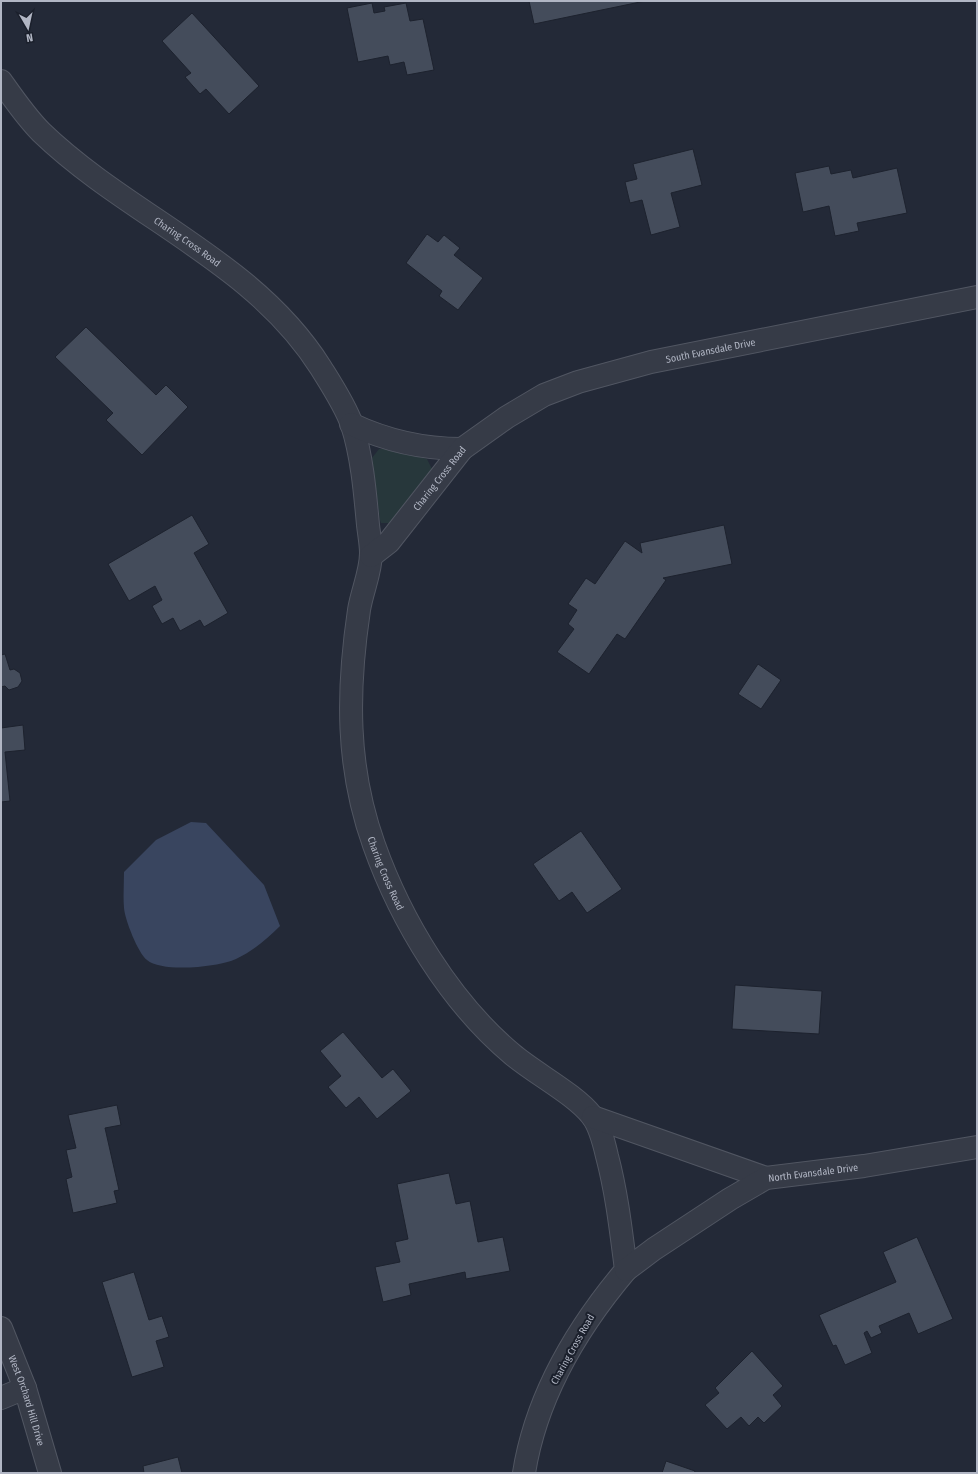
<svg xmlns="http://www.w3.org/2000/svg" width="978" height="1474" font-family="'Fira Sans Condensed',sans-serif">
<rect width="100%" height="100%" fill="#232937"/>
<path fill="#27373b" d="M379,449H390L427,459L432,469V474L390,523H381L380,520L372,458Z"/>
<path fill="#39455f" d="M191,822L206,823L264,885L280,926C267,939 253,951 236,959C219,967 162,973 147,960C138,953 125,920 124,908C123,896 124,884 124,872L156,840Z"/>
<path fill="#444c5b" stroke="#1d222e" d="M529,1H645L534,24Z
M372,3L374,13L385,11L384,7L406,3L410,21L423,19L434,70L407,75L404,62L390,65L388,56L358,62L347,8Z
M192,13L259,86L229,114L206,89L200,94L185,77L191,73L162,41Z
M693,149L702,185L671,193L680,227L651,235L642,200L630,203L625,182L637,179L633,164Z
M829,166L831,174L851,170L853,178L897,168L907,213L857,223L859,231L835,236L829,206L803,212L795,173Z
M427,234L438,242L444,235L460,248L454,255L483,278L458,310L439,296L442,291L406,263Z
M86,327L156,395L166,385L188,407L142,455L106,420L113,413L55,357Z
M192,515L209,544L194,553L228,613L204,627L200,620L180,631L173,618L162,624L152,606L162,600L155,586L129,601L108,564Z
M724,525L732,564L663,578L666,580L625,639L617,634L589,674L557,652L574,629L568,624L577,610L568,604L586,578L595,584L625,541L642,553L640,543Z
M5,654L10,670L14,669L20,673L22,681L18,687L9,690L5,686L1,687V655Z
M758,664L781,680L761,709L738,694Z
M23,725L25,750L5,752L10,801L1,802V728Z
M581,831L622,889L587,913L572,892L559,901L533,864Z
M735,985L822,991L819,1034L732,1029Z
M343,1032L382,1078L393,1069L411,1091L377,1119L359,1097L346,1108L328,1087L341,1076L320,1051Z
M117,1105L121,1125L105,1128L119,1190L114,1191L117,1203L73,1213L66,1179L72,1177L66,1150L76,1148L68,1115Z
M449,1173L456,1204L470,1201L478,1242L503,1237L510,1271L466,1279L465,1272L409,1284L411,1295L383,1302L375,1267L400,1262L395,1242L408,1239L397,1184Z
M917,1237L953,1319L918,1334L909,1313L879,1326L882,1333L871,1338L867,1331L864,1333L872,1353L845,1365L836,1345L833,1346L819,1315L896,1282L883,1252Z
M134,1272L149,1320L162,1316L169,1337L156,1341L164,1367L132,1377L102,1282Z
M752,1351L783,1386L773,1395L782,1406L764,1423L758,1417L749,1426L741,1417L727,1429L705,1405L719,1393L715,1388Z
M178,1457L182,1473H144L143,1466Z
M666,1461L695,1471L694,1473H662Z"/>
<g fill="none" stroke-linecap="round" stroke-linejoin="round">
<g stroke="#515662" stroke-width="24">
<g id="minor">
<path id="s1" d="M1,81C13,98 26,117 41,132C129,217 254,261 321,368C331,384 346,407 352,425C362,456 365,492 368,525C369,534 371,544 371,553C371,572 362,591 359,610C347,691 346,767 374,845C401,921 450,1002 512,1054C534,1073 575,1094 592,1116C600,1126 604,1143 607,1156C617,1194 621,1231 626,1270C577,1328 536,1397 524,1473"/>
<path d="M351,424C387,441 422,449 462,449"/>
<path id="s2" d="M371,556L389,542L462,449L507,417L544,395L578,382L651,362L977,297"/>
<path d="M593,1117L766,1178"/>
<path id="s3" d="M626,1270L654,1249L730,1199L766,1178L864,1166L977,1147"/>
<path id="s4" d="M1,1328L25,1388L50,1473"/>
<path d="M1,1398L25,1388"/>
</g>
</g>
<use href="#minor" stroke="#363b47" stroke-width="22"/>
</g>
<g text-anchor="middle" stroke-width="4" stroke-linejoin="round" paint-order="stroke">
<g font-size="10" fill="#b1b6c4" stroke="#1b202c">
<text dy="4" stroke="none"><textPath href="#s1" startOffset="248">Charing Cross Road</textPath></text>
<text dy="4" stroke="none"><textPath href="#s2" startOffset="412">South Evansdale Drive</textPath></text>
<text dy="4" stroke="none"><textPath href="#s2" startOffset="104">Charing Cross Road</textPath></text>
<text dy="4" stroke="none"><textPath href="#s1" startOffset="955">Charing Cross Road</textPath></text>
<text dy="4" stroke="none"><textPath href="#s3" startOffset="215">North Evansdale Drive</textPath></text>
<text transform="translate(572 1349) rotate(-61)" y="4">Charing Cross Road</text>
<text dy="4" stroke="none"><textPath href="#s4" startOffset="77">West Orchard Hill Drive</textPath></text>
</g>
</g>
<rect width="978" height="1474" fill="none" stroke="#b1b6c4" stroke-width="4"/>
<g transform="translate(28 28) rotate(171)" stroke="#1b202c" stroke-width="3" paint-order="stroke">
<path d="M0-3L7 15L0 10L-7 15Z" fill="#b1b6c4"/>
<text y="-6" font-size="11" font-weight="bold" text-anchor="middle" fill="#b1b6c4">N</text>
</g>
</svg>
